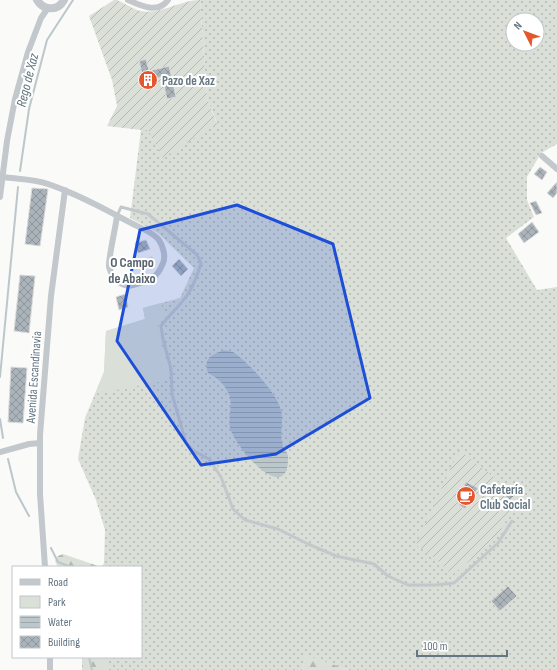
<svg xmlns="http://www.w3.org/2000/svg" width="557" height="670" font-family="'Sofia Sans Condensed',sans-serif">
<defs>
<pattern id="grass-dots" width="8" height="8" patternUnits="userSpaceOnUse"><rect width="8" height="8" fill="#dadfd7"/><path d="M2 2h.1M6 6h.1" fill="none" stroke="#b4b9b4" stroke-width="1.8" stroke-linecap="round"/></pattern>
<pattern id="forest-firs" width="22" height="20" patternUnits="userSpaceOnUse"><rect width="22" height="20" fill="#dadfd7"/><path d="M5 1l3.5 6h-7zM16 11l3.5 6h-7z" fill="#b4b9b4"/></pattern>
<pattern id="garden-furrows" width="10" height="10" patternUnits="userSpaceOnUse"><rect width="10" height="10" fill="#dadfd7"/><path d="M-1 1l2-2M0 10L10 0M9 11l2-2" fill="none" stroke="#b4b9b4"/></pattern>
<pattern id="water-rules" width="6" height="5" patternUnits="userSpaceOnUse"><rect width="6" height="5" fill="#bbc7cb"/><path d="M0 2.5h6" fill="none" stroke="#9ca6aa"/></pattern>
<pattern id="building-cross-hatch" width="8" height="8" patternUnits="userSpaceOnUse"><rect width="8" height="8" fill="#aab3b9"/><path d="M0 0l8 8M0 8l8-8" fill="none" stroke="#8e969c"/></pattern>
</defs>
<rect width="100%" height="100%" fill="#fafaf8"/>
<path fill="url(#grass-dots)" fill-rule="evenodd" d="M200,0H557V144L541,153L527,177V200L534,217L506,238L537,290L557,287V670H349L306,656L302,670H82V657H141V567H102L104,563L105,530L96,500L78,459L85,418L104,372L106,331L145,319L143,308L180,298L194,268L158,233L130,218L141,130L217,123L207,98ZM513,20H537V44H513Z"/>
<path fill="url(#forest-firs)" d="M63,554L101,567H58L55,561L58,556Z
M306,655L349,670H302Z
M83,657H106L108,670H85Z"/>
<path fill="#dadfd7" d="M161,303L165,316L158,326L159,337L169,368V380L95,394L104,372L106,331L145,319L143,308Z"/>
<path fill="url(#garden-furrows)" d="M114,0H117C124,3 130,7 137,10C158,17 179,0 200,0L207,98L217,124L163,158L148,130H141L107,126L117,106L112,80L89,16Z
M459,450L523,500L509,515L496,539L452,575L435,558L416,545Z"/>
<path fill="url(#water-rules)" d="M224,350C227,351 230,351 233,352C247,361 277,393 281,410C284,421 279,435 283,446C285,451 288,452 288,457C288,463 288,472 282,476C267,485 233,441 230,428C228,417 233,404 229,394C224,384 218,378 208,373C203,358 211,355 224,350Z"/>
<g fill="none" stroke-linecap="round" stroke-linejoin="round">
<path stroke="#bbc7cb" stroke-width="2" d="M20,171L29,109L47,40L73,0
M0,377L18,187
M0,419L3,438
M8,459L16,492L29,516
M51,548L58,562L71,567
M89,657L92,670"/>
</g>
<path fill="url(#building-cross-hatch)" stroke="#dcdcda" d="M146,59L149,71L169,66L176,97L167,99L162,77L144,82L139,61Z
M540,167L547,172L542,180L534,174Z
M557,182V193L553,198L547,193Z
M32,188L48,189L40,246L25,244Z
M536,201L542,213L536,215L530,203Z
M532,222L539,232L524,243L518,234Z
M146,240L150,249L138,253L135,243Z
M152,257L155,263L148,266L145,260Z
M179,259L188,269L181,276L172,266Z
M20,275L35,276L29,333L14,331Z
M125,294L128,307L119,310L116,297Z
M11,367L27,368L23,423L8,422Z
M466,482L478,488L465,509L459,505L460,503L457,502L461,496L459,495Z
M507,491L514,496L510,500L504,495Z
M508,586L517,596L500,611L491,601Z"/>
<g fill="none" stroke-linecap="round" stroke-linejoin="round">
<path stroke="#c3c8cc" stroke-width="3" d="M117,216L121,207L148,214L197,255L201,263C198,274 194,284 188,294C180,306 169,315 161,326L163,339L171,369L172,394L186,443L194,451L209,459L221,477L233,509L245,520L278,529L308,544L336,556L374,564L388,576L408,585H436L454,583L498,543L512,521"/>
<path stroke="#c3c8cc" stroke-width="6" d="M128,0C141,6 158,14 168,0
M542,156L557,169
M0,177H3C17,179 34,179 48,184C78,194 106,210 133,224C141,228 154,233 159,240C163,246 166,257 163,263C157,279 149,281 133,285C121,288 112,278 109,267C108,259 116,226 117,216
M0,197L7,141L15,99L28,52L41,18L48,8
M0,452L29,444L40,443
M45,567L40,494V435L51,296L65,190
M50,670V657"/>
<path stroke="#c3c8cc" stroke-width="8" d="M37,0C44,11 58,11 64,0"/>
</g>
<path fill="#1d4ed8" fill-opacity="0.2" stroke="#1d4ed8" stroke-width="3" stroke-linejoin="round" d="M237,205L333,244L370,398L276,454L201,465L117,341L140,230Z"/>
<defs>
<g id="building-disc" transform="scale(1)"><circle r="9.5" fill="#e4572e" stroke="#fff"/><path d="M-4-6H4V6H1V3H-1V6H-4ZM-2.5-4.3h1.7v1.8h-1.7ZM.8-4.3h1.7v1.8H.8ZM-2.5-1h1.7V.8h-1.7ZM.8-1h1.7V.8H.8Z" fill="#fff"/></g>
<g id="cafe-disc" transform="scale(1)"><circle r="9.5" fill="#e4572e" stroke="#fff"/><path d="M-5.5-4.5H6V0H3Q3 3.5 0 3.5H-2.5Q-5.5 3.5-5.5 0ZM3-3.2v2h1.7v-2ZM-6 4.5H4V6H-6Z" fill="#fff"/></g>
</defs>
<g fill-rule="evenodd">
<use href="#building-disc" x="148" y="80"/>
<use href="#cafe-disc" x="466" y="496"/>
</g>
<g text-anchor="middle" stroke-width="4" stroke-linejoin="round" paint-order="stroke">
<g font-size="13" font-weight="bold" fill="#657683" stroke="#fff" text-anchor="start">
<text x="162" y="85">Pazo de Xaz</text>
<text x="480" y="494">Cafetería<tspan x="480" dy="15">Club Social</tspan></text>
</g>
<g font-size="13" fill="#657683" stroke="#fff">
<text transform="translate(33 377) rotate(-86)" y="5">Avenida Escandinavia</text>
</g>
<g font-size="14" font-style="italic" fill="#60757c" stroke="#fff">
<text transform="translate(27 80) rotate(-76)" y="5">Rego de Xaz</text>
</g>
<g font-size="14" font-weight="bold" fill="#57646e" stroke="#fff">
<text x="132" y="267">O Campo<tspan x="132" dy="16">de Abaixo</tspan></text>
</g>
</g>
<rect x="12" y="566" width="130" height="92" fill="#ffffff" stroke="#c1c8cd"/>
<rect x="20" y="579" width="20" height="6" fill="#c3c8cc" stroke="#c1c8cd"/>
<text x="48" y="586" font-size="12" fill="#657683">Road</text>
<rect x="20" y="596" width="20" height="12" fill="#dadfd7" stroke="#c1c8cd"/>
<text x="48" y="606" font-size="12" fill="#657683">Park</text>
<rect x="20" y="616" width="20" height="12" fill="url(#water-rules)" stroke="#c1c8cd"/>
<text x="48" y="626" font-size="12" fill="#657683">Water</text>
<rect x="20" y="636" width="20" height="12" fill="url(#building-cross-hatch)" stroke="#c1c8cd"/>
<text x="48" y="646" font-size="12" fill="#657683">Building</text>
<g transform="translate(525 32) rotate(312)"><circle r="19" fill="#ffffff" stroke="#c1c8cd"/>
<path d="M0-3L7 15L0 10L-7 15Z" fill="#e4572e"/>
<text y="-6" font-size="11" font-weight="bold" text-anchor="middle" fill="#657683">N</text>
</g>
<path d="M417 650v6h90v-6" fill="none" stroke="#657683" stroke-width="2"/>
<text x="423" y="650" font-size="12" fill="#657683" stroke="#ffffff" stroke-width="3" paint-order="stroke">100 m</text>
</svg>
